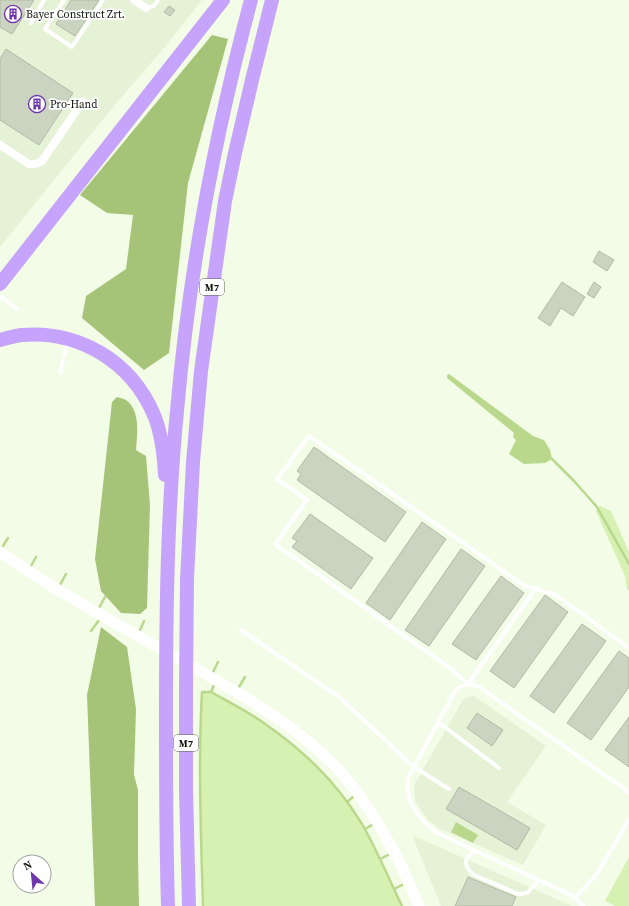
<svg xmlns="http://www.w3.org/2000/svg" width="629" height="906" font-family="'Source Serif 4',serif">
<rect width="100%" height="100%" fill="#f3fce7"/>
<path fill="#e6f2d6" d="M0,0H202L164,48L113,107L0,247Z
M474,696L546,746L507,802L546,825L523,865L438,828L428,820L415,801V798L414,785L464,698Z
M412,835L572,906H441Z"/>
<path fill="#d7f1b3" d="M600,506L611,511L629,552V590H627L625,576L596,511Z
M202,692H211C227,701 245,710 261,721C303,750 335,780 362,824C377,850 389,879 402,906H203C201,835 198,763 202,692Z
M629,857V906H615L605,901Z"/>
<path fill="#a6c478" d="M212,35L228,39L188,183L169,353L144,370L82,318L86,296L126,269L133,215L107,213L80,195Z
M117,397C120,398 124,399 126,400C141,411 137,435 136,450L146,456L150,505L147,608L140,614L121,613L101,591L95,559L112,402Z
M101,627L127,647L136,709L134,775L138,790V858L139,906H95L87,695Z"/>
<path fill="#b9d88c" d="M449,374L533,436L544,440L550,450L552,459L545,463L524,464L509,454L516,440L513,437L514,433L447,378V375Z
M456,822L478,835L473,843L451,832Z"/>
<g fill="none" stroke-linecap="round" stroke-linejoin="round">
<path stroke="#b9d88c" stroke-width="2.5" d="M552,459L574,481L597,507L629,564
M3,546L8,538
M31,566L36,557
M60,585L66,574
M99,608L105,597
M140,630L144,621
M91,631L99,620
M213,672L218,662
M239,687L245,677
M211,692L214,685
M347,802L353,797
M365,829L372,825
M380,859L388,855
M394,889L402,885
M203,906C201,835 198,763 202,692H211C227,701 245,710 261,721C303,750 335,780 362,824C377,850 389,879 402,906"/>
</g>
<path fill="#cbd4c0" stroke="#b1baa5" d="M0,0H34L12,34L0,27Z
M71,0H99L75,36L56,24Z
M169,6L175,10L170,16L164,12Z
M6,49L73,93L39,145L0,120V59Z
M599,251L614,260L607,271L593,262Z
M562,282L585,297L573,316L561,308L550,326L538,318Z
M594,282L601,287L594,298L587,294Z
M314,447L406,512L385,542L297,480L301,474L297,471Z
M310,514L373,558L351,589L292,547L297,541L292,538Z
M422,522L446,539L390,620L366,603Z
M461,549L485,566L429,646L405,630Z
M501,576L524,593L476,660L452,644Z
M545,595L568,612L514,688L490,671Z
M582,624L606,641L554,713L530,696Z
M619,651L629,658V687L591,740L567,723Z
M477,713L503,730L492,746L467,728Z
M629,717V767L605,750Z
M459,787L530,828L517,850L446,809Z
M468,877L516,897L512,906H455Z"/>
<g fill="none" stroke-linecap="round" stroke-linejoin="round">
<path stroke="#fff" stroke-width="4" d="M64,0L45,29L72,47L103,0
M146,8L154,6L158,0
M31,23L44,0
M0,296L17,309
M60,373L67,343
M536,588L468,684L451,669L275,544L307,500L277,479L309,436L525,586L556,595L629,648
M241,630L338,696L414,767L449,789
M438,723L446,728L499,768
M476,851C463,858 463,866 474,875L518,894L527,893L538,881
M575,898L597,874L629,819
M583,906L575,898L567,893L437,833C419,819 404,802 408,778L455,691C463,684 470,683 479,687L625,789L629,793"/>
<path stroke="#fff" stroke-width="8" d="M134,0L146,8
M0,145L29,164C35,165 38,164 42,161L83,101"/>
<path stroke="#fff" stroke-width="11" d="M0,552C60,594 126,629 190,665C242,695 296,725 338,769C374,809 399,857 419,906"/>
<path stroke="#c7a4fb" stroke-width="14" d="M0,284L223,0
M0,340C7,338 14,336 21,335C79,330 131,361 154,415C162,434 164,455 165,475
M168,906C166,843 166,781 166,718C166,615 167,513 177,411C189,272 215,134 251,0
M189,906L186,790V689L187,579L193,462L201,371L225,201L235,153L252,80L272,0"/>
</g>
<defs>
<g id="building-ring" transform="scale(0.9)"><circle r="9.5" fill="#fff" stroke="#6f36ac" stroke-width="1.5"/><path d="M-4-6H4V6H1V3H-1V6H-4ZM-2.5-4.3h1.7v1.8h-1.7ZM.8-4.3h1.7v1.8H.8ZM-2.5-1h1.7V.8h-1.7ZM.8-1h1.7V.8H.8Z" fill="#6f36ac"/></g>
</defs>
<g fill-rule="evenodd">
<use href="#building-ring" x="13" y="14"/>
<use href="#building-ring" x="37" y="104"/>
</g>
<g text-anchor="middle" stroke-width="3.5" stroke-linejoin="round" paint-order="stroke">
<g fill="#fff" stroke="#5a5d57" stroke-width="1">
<rect x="200" y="279" width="24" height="16" rx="3"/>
<rect x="174" y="735" width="24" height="16" rx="3"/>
</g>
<g font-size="10" font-weight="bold" fill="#14170f">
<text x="212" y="291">M7</text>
<text x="186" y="747">M7</text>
</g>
<g font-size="11" fill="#14170f" stroke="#fff" text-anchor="start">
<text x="26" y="18">Bayer Construct Zrt.</text>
<text x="50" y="108">Pro-Hand</text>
</g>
</g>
<g transform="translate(32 874) rotate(333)"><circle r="19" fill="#ffffff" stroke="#a1a29f"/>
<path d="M0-3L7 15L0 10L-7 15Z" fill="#6f36ac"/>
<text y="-6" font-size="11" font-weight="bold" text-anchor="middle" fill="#14170f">N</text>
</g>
</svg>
